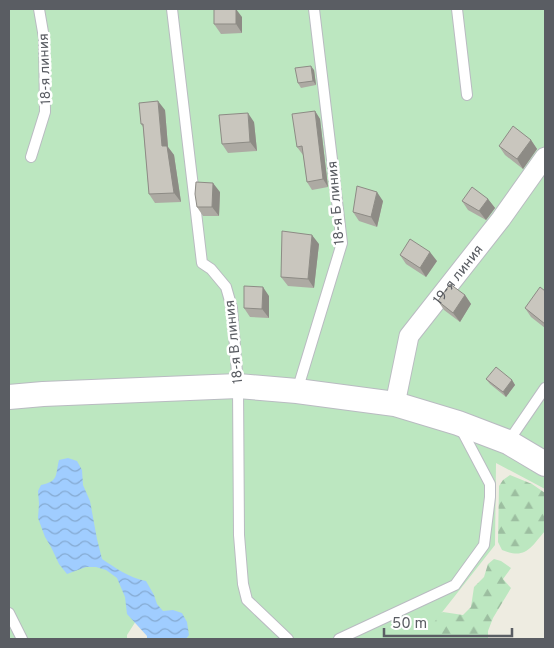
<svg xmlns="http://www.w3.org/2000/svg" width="554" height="648" font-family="Overpass,sans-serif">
<defs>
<pattern id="forest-firs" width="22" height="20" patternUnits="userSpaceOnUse" patternTransform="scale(1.25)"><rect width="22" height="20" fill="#bce7c0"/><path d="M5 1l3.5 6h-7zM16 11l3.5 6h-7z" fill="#9cbea0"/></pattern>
<pattern id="water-waves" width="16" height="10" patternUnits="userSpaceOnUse" patternTransform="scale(1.25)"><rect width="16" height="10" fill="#a0cdff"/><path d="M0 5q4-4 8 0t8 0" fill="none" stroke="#85aad2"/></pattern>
</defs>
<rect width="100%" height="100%" fill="#eeece1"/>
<path fill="url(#forest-firs)" d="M510,475L532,484L545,493V531C531,547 526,560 502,550L498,542L499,486L503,480Z
M494,559L501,561L511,568L503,579L511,588L493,618L488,631V639H404L431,618L443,612L463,615L471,607L474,587L484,577L488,564Z"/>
<path fill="#bce7c0" d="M9,9H545V489L496,463L495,545L432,625L425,639H188L185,634L150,599L127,635V639H9Z"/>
<path fill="url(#water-waves)" d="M68,458L77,461L82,470L83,485L90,501L97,539L102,559C116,568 129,578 146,581L154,595L157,604L163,611L173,610L182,613L187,622L189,635L186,639H147V636L127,614L125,597L117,578L106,570L96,567H86L67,574L59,564L51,547L45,537L38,518L39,504L38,491L41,485C59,481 55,476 59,460Z"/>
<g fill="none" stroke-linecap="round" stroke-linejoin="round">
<g stroke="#b9bbc1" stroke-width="12">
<path id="service" d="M172,9L202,263L211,269L226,287L232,308L238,386L239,535L243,584L247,600L288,639
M457,9L467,95
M31,157L45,112L44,38L39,9
M297,391L342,243L314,9
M508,442L545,388
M9,613L22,639
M339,639L455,585L484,545L490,497V484L461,429"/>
</g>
<g stroke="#b9bbc1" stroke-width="21">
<g id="minor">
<path id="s1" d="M395,404L409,336L501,219L545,157"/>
</g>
</g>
<g stroke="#b9bbc1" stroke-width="26">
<path id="tertiary" d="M9,397L43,394L238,386L297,391L395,404L458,423L508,442L545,464"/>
</g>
<use href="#service" stroke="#fff" stroke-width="10"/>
<use href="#minor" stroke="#fff" stroke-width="19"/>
<use href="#tertiary" stroke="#fff" stroke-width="24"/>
</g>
<path fill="#adaaa3" d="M242,17V33L221,34L214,24Z
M314,70L316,85L301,88L298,83Z
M165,110L168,147L174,155L181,202L155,203L149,194L143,127L141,124Z
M315,111L320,119L328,187L312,190L307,182L303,154V155L297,147Z
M254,122L257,151L228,153L222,144Z
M531,140L537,149L523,169L505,155L499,146Z
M220,192L219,216H203L197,207Z
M488,199L495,208L486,220L468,210L462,201Z
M383,201L377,227L359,221L353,212Z
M319,244L314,288L288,286L281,277Z
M400,255L437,261L426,277L406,264Z
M545,291V328L531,317L525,308Z
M465,295L471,304L460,322L444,310L438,301Z
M269,296V318L250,317L244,308Z
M486,379L512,380L515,385L506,397L490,384Z"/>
<path fill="#8d8b85" d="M236,9L242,17V33L236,24Z
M311,66L314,70L316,85L313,81Z
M158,101L165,110L168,147L174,155L181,202L174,193L162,146Z
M315,111L320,119L328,187L323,179Z
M248,113L254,122L257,151L250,142Z
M531,140L537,149L523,169L517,159Z
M213,183L220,192L219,216L212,207Z
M377,192L383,201L377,227L371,217Z
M488,199L495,208L486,220L479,211Z
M312,235L319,244L314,288L308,279Z
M430,252L437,261L426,277L420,268Z
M263,287L269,296V318L262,309Z
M465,295L471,304L460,322L453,313Z
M512,380L515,385L506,397L503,392Z"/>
<path fill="#c9c6be" stroke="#8d8b85" d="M214,9H236V24H214Z
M311,66L313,81L298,83L295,68Z
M158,101L162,146H167L174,193L149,194L143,124H141L139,103Z
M315,111L323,179L307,182L302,146L297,147L292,114Z
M248,113L250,142L222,144L219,115Z
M513,126L531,140L517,159L499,146Z
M196,182L213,183L212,207H197L195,194Z
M357,186L377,192L371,217L353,212Z
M472,187L488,199L479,211L462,201Z
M282,231L312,235L308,279L281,277Z
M410,239L430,252L420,268L400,255Z
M450,284L465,295L453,313L438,301Z
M244,286L263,287L262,309L244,308Z
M540,287L545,291V324L525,308Z
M496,367L512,380L503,392L486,379Z"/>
<g text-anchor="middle" stroke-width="5" stroke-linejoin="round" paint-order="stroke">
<g font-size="14" fill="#5a5d63" stroke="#fff">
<text transform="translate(44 69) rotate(-92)" y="5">18-я линия</text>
<text transform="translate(335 203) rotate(-95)" y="5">18-я Б линия</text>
<text dy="5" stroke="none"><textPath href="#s1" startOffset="148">19-я линия</textPath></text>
<text transform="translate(233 342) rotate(-96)" y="5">18-я В линия</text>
</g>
</g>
<rect width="554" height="648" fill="none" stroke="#5a5d63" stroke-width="20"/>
<path d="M384 628v8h128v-8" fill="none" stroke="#5a5d63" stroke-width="2.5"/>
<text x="392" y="628" font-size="15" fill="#5a5d63" stroke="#ffffff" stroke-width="4" paint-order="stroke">50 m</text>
</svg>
